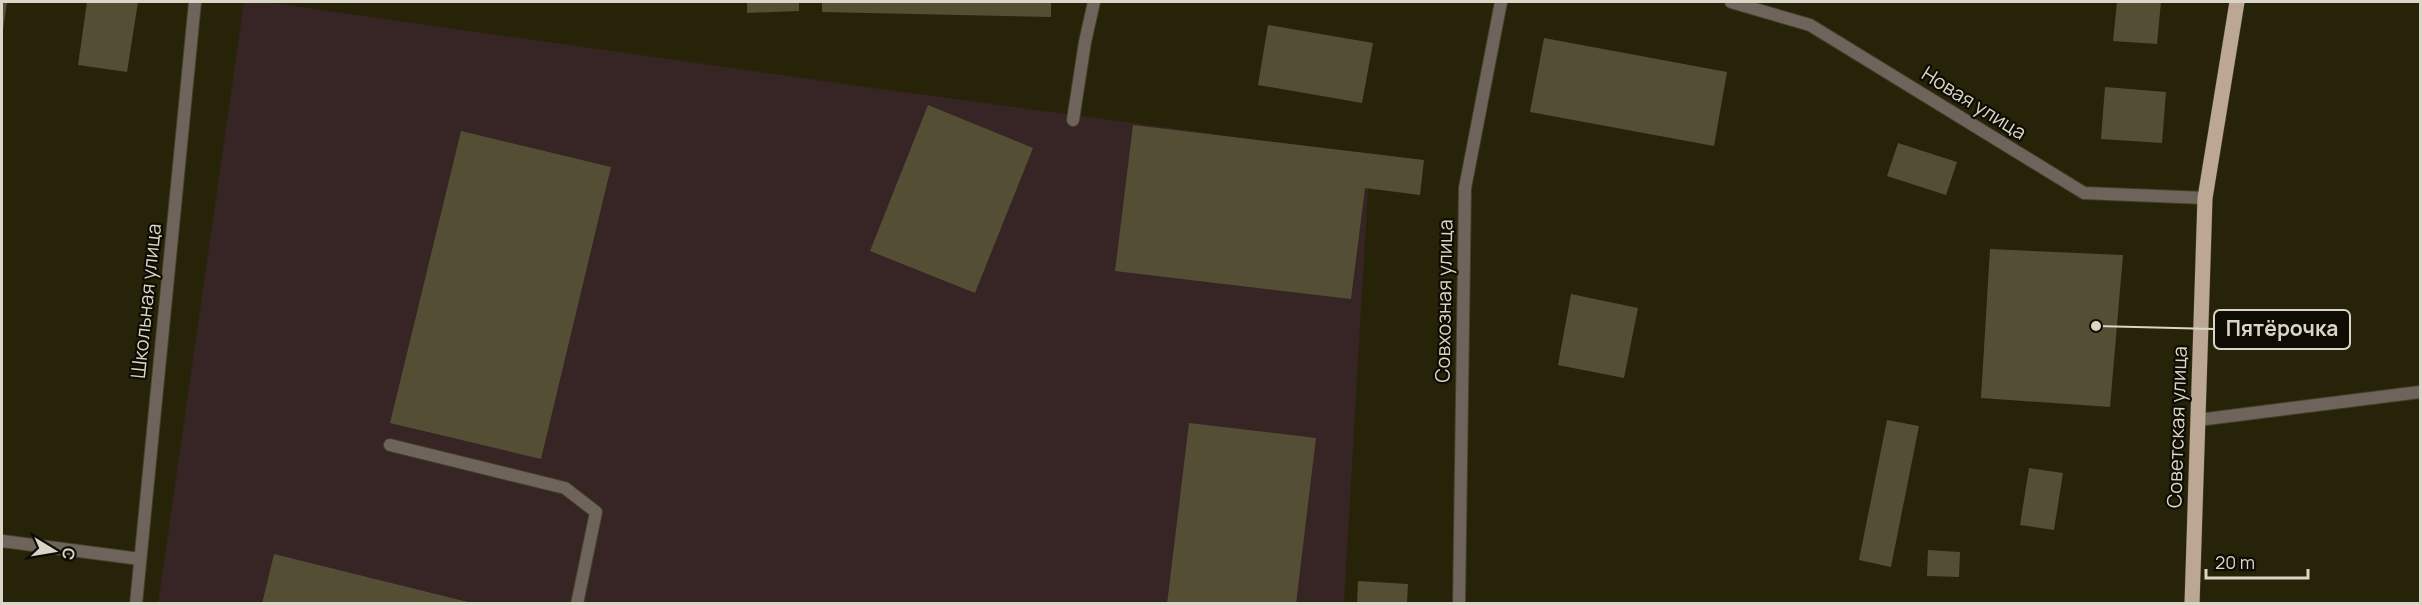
<svg xmlns="http://www.w3.org/2000/svg" width="2422" height="605" font-family="Manrope,sans-serif">
<rect width="100%" height="100%" fill="#272308"/>
<path fill="#372424" d="M244,2H265L852,85L1370,155L1344,603L158,604Z"/>
<path fill="#544f34" d="M2,2H7L3,30H2Z
M87,2H138L127,72L78,65Z
M747,2H799V11L747,13Z
M822,2H1051V17L822,12Z
M2117,2H2161L2157,44L2113,41Z
M1268,25L1373,43L1362,103L1258,85Z
M1544,38L1727,72L1714,146L1530,112Z
M2105,87L2166,92L2162,143L2101,139Z
M928,105L1033,148L975,293L870,251Z
M1133,125L1424,160L1420,195L1365,188L1351,299L1115,271Z
M461,131L611,167L541,459L390,423Z
M1898,143L1957,162L1946,195L1887,176Z
M1990,249L2123,255L2110,407L1981,398Z
M1571,294L1638,308L1624,378L1558,365Z
M1887,420L1919,426L1891,567L1859,560Z
M1189,423L1316,438L1296,604H1167Z
M2029,468L2063,473L2054,530L2020,525Z
M1928,550L1960,552L1959,577L1927,576Z
M274,554L472,603V604H262Z
M1358,581L1408,584L1407,604H1357Z"/>
<g fill="none" stroke-linecap="round" stroke-linejoin="round">
<g stroke="#434027" stroke-width="14">
<path id="lane" d="M1073,120L1085,42L1094,2
M2198,420L2420,392
M390,445L565,488L596,512L577,604
M2,541L140,559"/>
</g>
<g stroke="#434027" stroke-width="14">
<path id="street" d="M1731,2L1810,25L2084,193L2205,198
M136,604L195,2
M1459,604L1465,188L1501,2"/>
</g>
<g stroke="#434027" stroke-width="16">
<path id="primary" d="M2192,604L2205,198L2237,2"/>
</g>
<use href="#lane" stroke="#6f645b" stroke-width="12"/>
<use href="#street" stroke="#6f645b" stroke-width="12"/>
<use href="#primary" stroke="#bca694" stroke-width="15"/>
</g>
<g text-anchor="middle" stroke-width="4.5" stroke-linejoin="round" paint-order="stroke">
<g font-size="20" fill="#d9d6c7" stroke="#0e0c03">
<text transform="translate(1974 103) rotate(32)" y="7">Новая улица</text>
<text transform="translate(146 301) rotate(-84)" y="7">Школьная улица</text>
<text transform="translate(1444 301) rotate(-89)" y="7">Совхозная улица</text>
<text transform="translate(2177 427) rotate(-88)" y="7">Советская улица</text>
</g>
</g>
<path fill="none" stroke="#d9d6c7" stroke-width="2" d="M2096 326L2214 329"/>
<circle fill="#d9d6c7" stroke="#0e0c03" stroke-width="2" cx="2096" cy="326" r="6"/>
<rect fill="#0e0c03" stroke="#d9d6c7" stroke-width="2" x="2214" y="310" width="136" height="39" rx="6"/>
<g font-size="21" text-anchor="middle" font-weight="bold" fill="#d9d6c7">
<text x="2282" y="336">Пятёрочка</text>
</g>
<rect width="2422" height="605" fill="none" stroke="#d9d6c7" stroke-width="6"/>
<g transform="translate(54 551) rotate(101)" stroke="#0e0c03" stroke-width="4.5" paint-order="stroke">
<path d="M0-4.5L10 22L0 15L-10 22Z" fill="#d9d6c7"/>
<text y="-9" font-size="16" font-weight="bold" text-anchor="middle" fill="#d9d6c7">С</text>
</g>
<path d="M2206 569v9h102v-9" fill="none" stroke="#d9d6c7" stroke-width="3"/>
<text x="2215" y="569" font-size="18" fill="#d9d6c7" stroke="#0e0c03" stroke-width="4.5" paint-order="stroke">20 m</text>
</svg>
